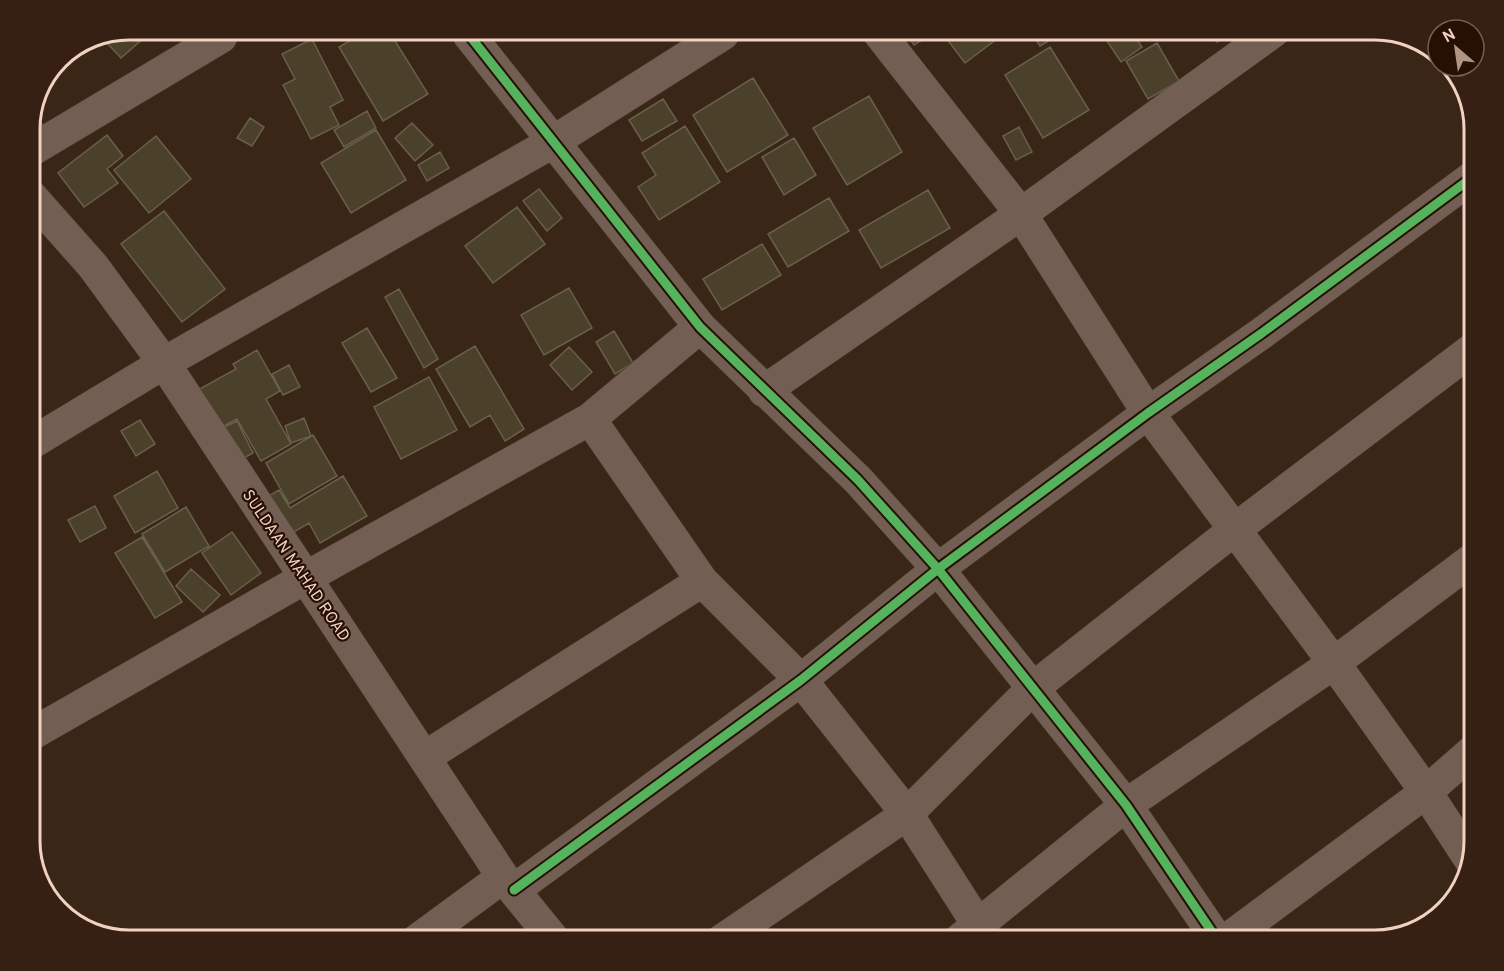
<svg xmlns="http://www.w3.org/2000/svg" width="1504" height="971" font-family="Overpass,sans-serif">
<rect width="100%" height="100%" fill="#3a2617"/>
<path fill="#4b412b" stroke="#685f4c" stroke-width="1.5" d="M1131,31L1142,47L1121,62L1101,32Z
M1211,31H1236L1217,42Z
M954,32H1006L965,63L946,38Z
M1031,32H1064L1040,46Z
M906,33H933L914,45Z
M358,36H392L428,94L383,121L339,47Z
M113,37H145L121,58L107,43Z
M312,39L343,100L330,107L339,125L311,139L283,85L295,79L282,54Z
M1157,43L1179,81L1148,99L1126,61Z
M1050,47L1089,110L1043,138L1005,75Z
M753,78L788,135L727,172L693,115Z
M869,96L902,152L847,185L813,128Z
M663,99L677,121L642,141L629,120Z
M367,111L376,128L344,147L334,130Z
M34,116L46,128L30,143V123Z
M250,118L264,127L252,146L237,138Z
M412,123L433,145L415,161L395,138Z
M685,126L720,182L659,220L638,187L656,175L642,153Z
M1019,127L1032,152L1016,160L1003,136Z
M376,130L406,180L351,213L321,163Z
M107,135L123,156L107,169L118,183L84,207L58,173Z
M156,136L191,179L149,213L114,170Z
M794,138L816,175L784,195L762,157Z
M440,152L449,168L427,181L418,165Z
M539,189L562,218L547,231L523,201Z
M928,190L950,228L881,268L859,230Z
M829,198L849,231L788,267L768,234Z
M517,207L545,244L493,283L465,246Z
M164,211L225,289L182,322L121,244Z
M762,244L781,275L722,310L703,279Z
M569,288L592,328L544,355L521,315Z
M399,289L438,359L424,368L385,297Z
M367,328L397,378L371,392L342,343Z
M614,331L633,363L615,374L596,342Z
M475,346L524,429L505,441L490,415L470,427L436,369Z
M569,347L592,372L572,390L550,365Z
M257,350L280,391L266,399L291,444L261,461L237,419L220,428L198,390L236,369L233,364Z
M289,365L300,387L283,395L272,374Z
M429,377L457,430L401,459L374,407Z
M304,418L311,436L291,443L285,426Z
M140,420L155,444L136,456L121,431Z
M237,421L253,453L237,462L221,429Z
M313,435L337,476L289,504L266,463Z
M157,471L178,508L135,533L114,496Z
M343,476L367,516L320,543L309,523L287,536L265,498L279,490L290,508Z
M95,506L106,528L80,542L68,520Z
M186,507L209,546L165,572L142,534Z
M232,532L261,573L231,595L202,553Z
M142,537L182,602L155,618L115,553Z
M191,569L220,595L203,612L176,586Z"/>
<g fill="none" stroke-linecap="round" stroke-linejoin="round">
<g stroke="#523f35" stroke-width="33">
<path id="street" d="M879,33L1021,214L1148,413L1334,663L1426,792L1469,858
M469,35L700,327L858,480L938,569L1126,805L1218,941
M30,151L221,37
M30,195L93,266L164,363L503,877L555,941
M764,391L1021,214L1274,31
M590,419L702,581L801,680L907,814L978,925
M30,444L164,363L553,142L723,34
M30,735L305,578L590,419L700,327
M425,757L702,581
M514,890L801,680L938,569L1148,413L1262,333L1474,176
M416,941L503,877
M721,941L907,814L1033,688L1234,530L1474,348
M958,941L1126,805L1334,663L1474,558
M1225,941L1426,792L1474,750"/>
</g>
<use href="#street" stroke="#725e52" stroke-width="32"/>
<g stroke="#261004" stroke-width="13">
<path id="cycleway" d="M469,35L700,327L858,480L938,569L1126,805L1218,941
M514,890L801,680L938,569L1148,413L1262,333L1474,176"/>
</g>
<use href="#cycleway" stroke="#56b35d" stroke-width="9"/>
</g>
<g text-anchor="middle" stroke-width="4.5" stroke-linejoin="round" paint-order="stroke">
<g font-size="16" fill="#f1d1bf" stroke="#261004">
<text transform="translate(297 565) rotate(56)" y="6">SULDAAN MAHAD ROAD</text>
</g>
</g>
<path d="M0 0H1504V971H0ZM129 40H1375A89 89 0 0 1 1464 129V841A89 89 0 0 1 1375 930H129A89 89 0 0 1 40 841V129A89 89 0 0 1 129 40Z" fill="#361f13" fill-rule="evenodd"/>
<path fill="none" stroke="#f1d1bf" stroke-width="3" d="M129 40H1375A89 89 0 0 1 1464 129V841A89 89 0 0 1 1375 930H129A89 89 0 0 1 40 841V129A89 89 0 0 1 129 40Z"/>
<g transform="translate(1456 48) rotate(331)"><circle r="28" fill="#261004" stroke="#775d4f" stroke-width="1.5"/>
<path d="M0-4.5L10 22L0 15L-10 22Z" fill="#b19584"/>
<text y="-9" font-size="16" font-weight="bold" text-anchor="middle" fill="#f1d1bf">N</text>
</g>
</svg>
